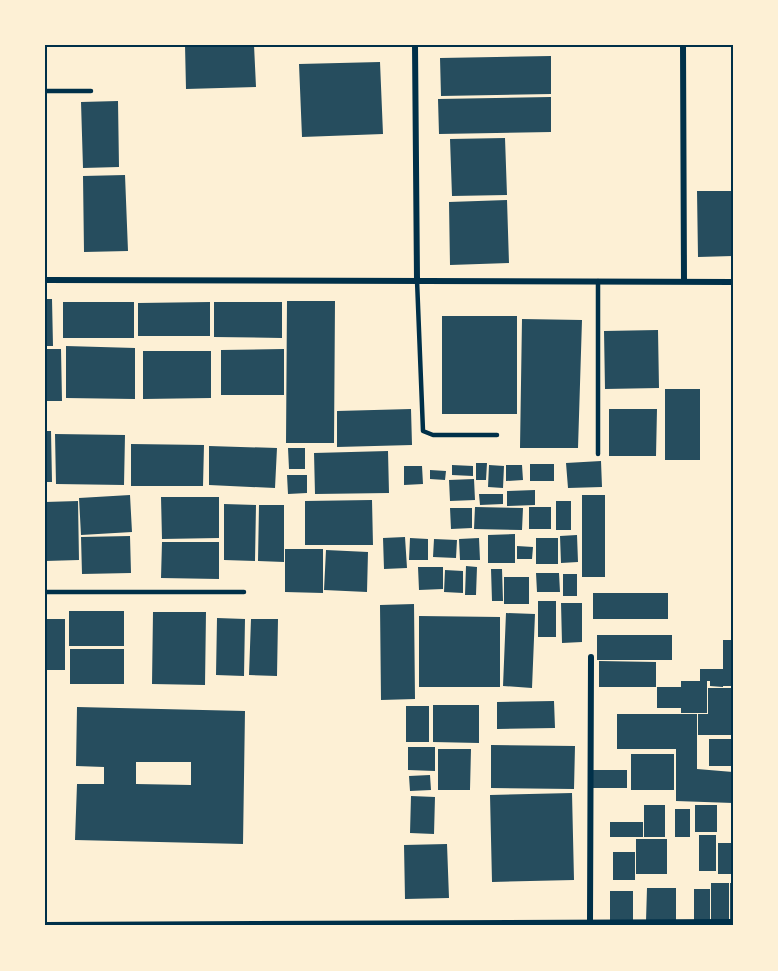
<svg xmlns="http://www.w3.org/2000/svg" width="778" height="971" font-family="Cabin,sans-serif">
<rect width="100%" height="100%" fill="#fdf0d5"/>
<path fill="#264d5e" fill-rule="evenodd" d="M185,45H254L256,87L186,89Z
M551,56V94L441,96L440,58Z
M380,62L383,134L302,137L299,64Z
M551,97V132L439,134L438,99Z
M118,101L119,167L83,168L81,102Z
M505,138L507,195L452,196L450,139Z
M125,175L128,251L84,252L83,176Z
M697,191H733V256L698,257Z
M507,200L509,263L450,265L449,202Z
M45,299H52L53,346H45Z
M287,301H335L334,443H286Z
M63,302H134V338H63Z
M210,302V336H138V303Z
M214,302H282V338L214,337Z
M442,316H517V414H442Z
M522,319L582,320L578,448H520Z
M658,330L659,388L605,389L604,331Z
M66,346L135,348V399L66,398Z
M45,349H61L62,401H45Z
M284,349V395H221V350Z
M143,351H211V398L143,399Z
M665,389H700V460H665Z
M411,409L412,445L337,447V411Z
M609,409H657L656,456H609Z
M45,431H51L52,482H45Z
M55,434L125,435L124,485L56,484Z
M131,444L204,445L203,486H131Z
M209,446L277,448L275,488L209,485Z
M288,448H305V469H289Z
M388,451L389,493L315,494L314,453Z
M601,461L602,487L568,488L566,463Z
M476,463H487L486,480H476Z
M530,464H554V481H530Z
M452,465L473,466V476L452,475Z
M489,465L504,466L503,488L488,487Z
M506,465H522L523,480L506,481Z
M404,466H422L423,484L404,485Z
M430,470L446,471L445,480L430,479Z
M287,475H307V493L288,494Z
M474,479L475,500L450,501L449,480Z
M535,490V505L507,506V491Z
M479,494H503V504L480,505Z
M130,495L132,532L81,535L79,498Z
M582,495H605V577H582Z
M161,497H219V538L162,539Z
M372,500L373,545H305V501Z
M78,501L79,560L45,561V502Z
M556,501H571V530H556Z
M224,504L256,505L255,561L224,560Z
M259,505H284V562L258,561Z
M475,507L523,508L522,530L474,529Z
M529,507H551V529H529Z
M450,508H472V528L451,529Z
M515,534V563H488V535Z
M577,535L578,562L561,563L560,536Z
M130,536L131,573L82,574L81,537Z
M405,537L407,568L384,569L383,538Z
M410,538L428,539V560H409Z
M479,538L480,560H460L459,539Z
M536,538H558V564H536Z
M434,539L457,540L456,558L433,557Z
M162,542H219V579L161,578Z
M517,546L533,547L532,559H517Z
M285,549H323V593L285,592Z
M326,550L368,552L367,592L324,590Z
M466,566L477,567L476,595H465Z
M418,567H443V589L419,590Z
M491,569H502L503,601H492Z
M445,570L463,571V593L444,592Z
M536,573H559L560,592H537Z
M563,574H577V596H563Z
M504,577H529V604H504Z
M593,593H668V619H593Z
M538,601H556V637H538Z
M561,603H582V642L562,643Z
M414,604L415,699L381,700L380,605Z
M69,611H124V646H69Z
M153,612H206L205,685L152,684Z
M506,613L535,614L532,688L503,686Z
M419,616L500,617V687H419Z
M217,618L245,619L244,676L216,675Z
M45,619H65V670H45Z
M251,619H278L277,676L249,675Z
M597,635H672V660H597Z
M723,640H733V686H723Z
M70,649H124V684H70Z
M599,661L656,662V687H599Z
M700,669H723V687L710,686V681H700Z
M681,681H707V713H681V708H657V687H681Z
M708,688H733V735H698V714H708Z
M554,701L555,728L497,729V702Z
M433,705H479V743L433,742Z
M406,706H429V742H406Z
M77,707L245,711L243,844L75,840L77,784H104V767L76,766ZM136,762H191V785L136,784Z
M617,714H697V769L733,772V803L676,801V749H617Z
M709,739H733V766H709Z
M491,745L575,746L574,789L491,788Z
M408,747H435V771L408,770Z
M438,749H471L470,790H438Z
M631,754H674V790H631Z
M592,770H627V788H592Z
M430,775L431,790L410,791L409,776Z
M572,793L574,880L492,882L490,795Z
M411,796L435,797L434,834L410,833Z
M644,805H665V837H644Z
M695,805H717V832H695Z
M675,809H690V837H675Z
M610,822H643V837H610Z
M699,835H716V871H699Z
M636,839H667V874H636Z
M718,843H733V874H718Z
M447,844L449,898L405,899L404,845Z
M613,852H635V880H613Z
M711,883H729V920H711Z
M730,883H733V921H730Z
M647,888H676V921H646Z
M694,889H710V921H694Z
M610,891H633V920H610Z"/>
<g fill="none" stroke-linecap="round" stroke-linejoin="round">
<path stroke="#003049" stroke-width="4.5" d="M45,91H91
M417,280L423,431L433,435H497
M598,281V454
M45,592H244"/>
<path stroke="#003049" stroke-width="6" d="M415,45L417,280
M683,45L684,282
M45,280L733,282
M590,923L591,657
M45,925L733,922"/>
</g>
<rect width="778" height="971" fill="none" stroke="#fdf0d5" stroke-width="93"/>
<rect x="46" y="46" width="686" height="878" fill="none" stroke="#003049" stroke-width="2"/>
</svg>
